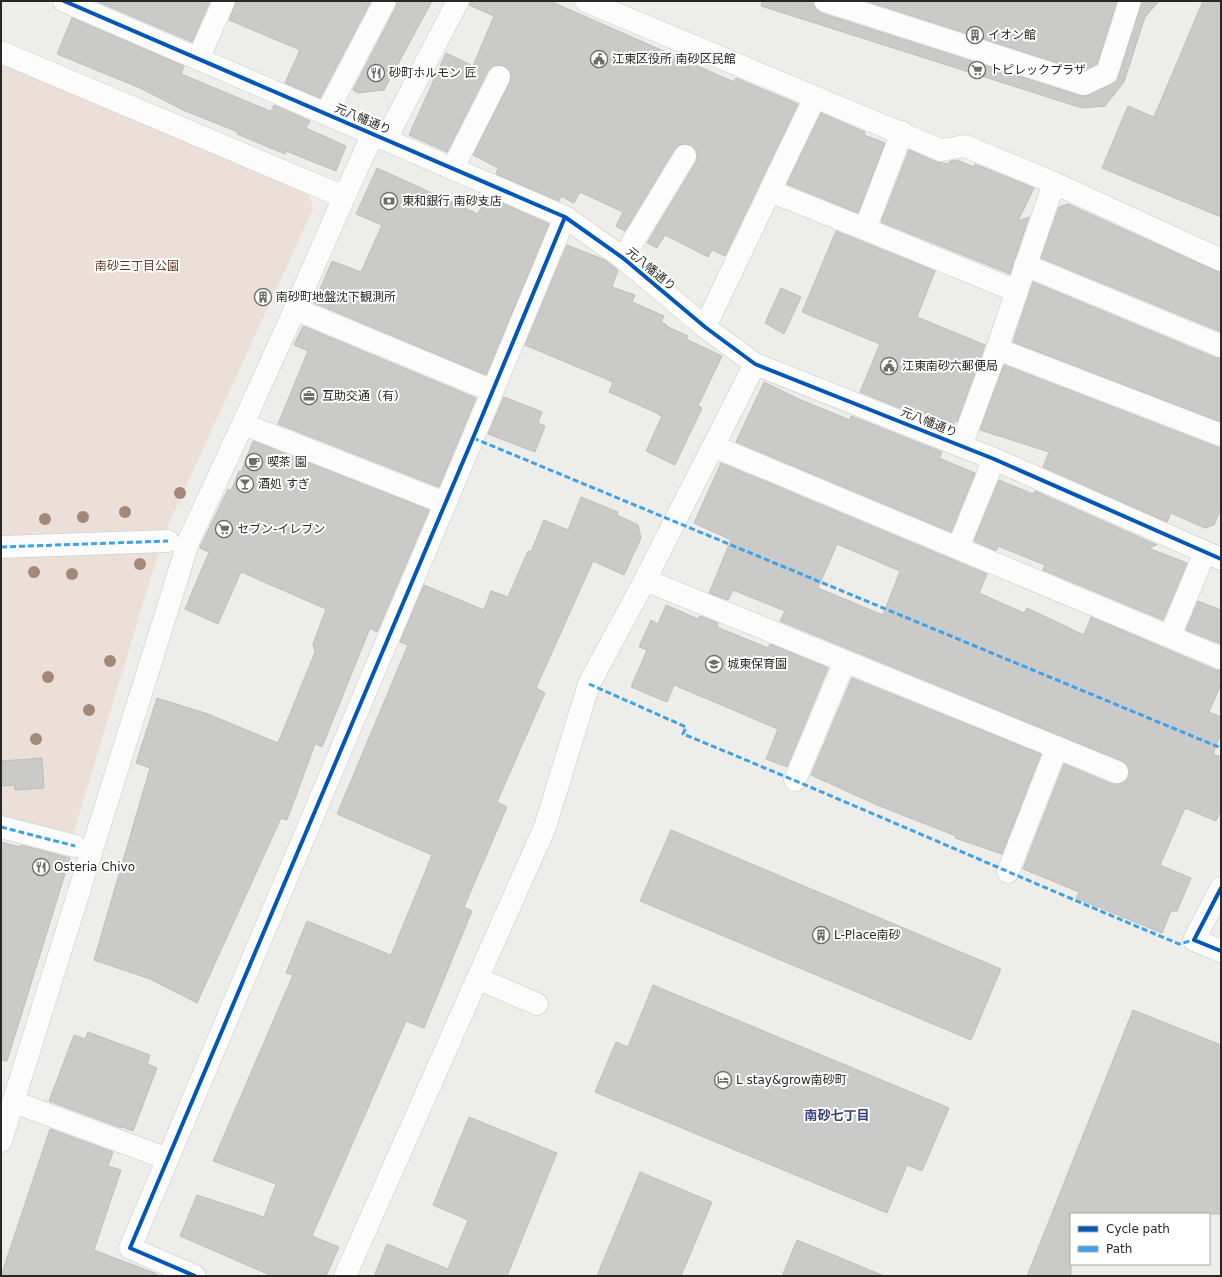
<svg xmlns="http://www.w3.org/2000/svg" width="1222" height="1277" font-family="'DejaVu Sans','Noto Sans JP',sans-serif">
<rect width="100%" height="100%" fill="#ededea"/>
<path fill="#ebdfd8" d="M1,62L308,190L313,209L164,534L72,838L1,820Z"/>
<path fill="#cacbc9" stroke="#bebfbd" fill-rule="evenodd" d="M96,1H210L192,42Z
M236,1H371L320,98L285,83L300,50L229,20Z
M397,1H432L384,90L358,93L353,90L396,7Z
M470,1H550L734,82L736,78L798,104L725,256L712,250L708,257L665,235L657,248L647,243L696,162L697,157L696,150L691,145L686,144L679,145L674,150L625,231L616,226L623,212L580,192L574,203L561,196L559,201L496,174L498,168L473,155L510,82L511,76L510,71L504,66L498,65L493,66L488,71L447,152L409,135L446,53L473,66L494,16L469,5Z
M762,1H813L816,9L821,13L1081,96L1089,95L1117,81L1142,1H1159L1145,17L1124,82L1105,106L1082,108L761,6Z
M866,1H1117L1097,64L1083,71Z
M1203,1H1221V217L1102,168L1128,106L1154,117Z
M72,18L184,66L181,74L270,111H271L274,105L310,121L306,128L346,146L336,171L286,151L285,154L237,134L238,132L183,110L140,88L57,54Z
M821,113L865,132L864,135L885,143L858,213L787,184Z
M909,150L937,162L949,164L950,161L957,160L974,167L975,164L1034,188L1018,221L1029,217L1010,274L881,222Z
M377,168L478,214L486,196L549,224L486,375L314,303L332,261L361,272L382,225L356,214Z
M1068,204L1216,271L1221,272V332L1041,258L1059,207Z
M836,231L935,271L917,317L985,345L957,422L955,421L951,429L860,392L880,344L802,312Z
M567,245L605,260L615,268L618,270L612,287L635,295L632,302L664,316L661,322L667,325L666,326L688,336L686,339L722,356L698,406L702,408L675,465L646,451L662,416L659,415V414L609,392L613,382L525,345Z
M1033,282L1216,358H1221V422L1013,342Z
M781,288L801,297L784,334L765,323Z
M303,326L476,398L439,487L278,424L308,351L294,345Z
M1004,365L1217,447H1221V508L1214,525L1205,528L1171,513L1167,522L1043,467L1049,452L980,430Z
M764,382L801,400L850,420L851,416L942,452L939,458L975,473L951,532L736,442Z
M504,397L542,412L538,423L545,426L535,452L488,434Z
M253,441L429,510L377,632L370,628L322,747L315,744L287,820L281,818L197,1003L150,979L94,960L150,768L136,763L157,698L208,714L278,743L315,652L313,644L326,609L241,572L218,624L185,609L209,552L200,548L201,545L228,489L231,491L239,471L241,472Z
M721,463L987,574L979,593L1024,613L1027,608L1084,635L1091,617L1216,670H1221V684L1209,712L1221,717V733L1213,754L1221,757V810L1216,821L1185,808L1160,865L1191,878L1177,911H1171L1162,933L1076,898L1079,892L1023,869L1064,764L1112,784H1118L1125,782L1129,776V770L1127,764L1122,761L780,621L785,611L733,590L728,600L709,593L731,540L694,523ZM837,544L900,571L883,615L818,588Z
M999,480L1033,494L1035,491L1157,545L1148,548L1187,563L1163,620L1043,570L1045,565L998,546L996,551L974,541Z
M581,497L618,512L617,515L638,525L641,538L624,575L593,561L536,688L545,693L497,802L507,807L464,907L472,911L424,1028L406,1021L312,1236L339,1247L326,1276H272L180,1236L197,1195L264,1217L276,1184L213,1161L293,975L286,973L307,921L391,955L432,855L337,814L408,645L400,642L424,585L484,610L491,591L508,597L528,551L531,552L544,520L568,530Z
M1198,601L1221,610V644L1186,630Z
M666,605L698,619L700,616L718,623L717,627L768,648L770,644L828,668L787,767L766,759L778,729L674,685L667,702L631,687L647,650L639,647L651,620L658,624Z
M852,678L1041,754L1002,854L955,838L956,836L877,805L811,775Z
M42,758L44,788L15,790V785L1,786V761Z
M671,830L1001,969L971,1040L640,901Z
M1,842L20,847L21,845L70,858L7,1061L1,1060Z
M653,985L949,1108L922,1171L907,1165L887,1213L595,1092L616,1042L628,1047Z
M1133,1010L1221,1045V1214H1071V1276H1027Z
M88,1032L150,1055L147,1064L157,1068L133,1131L122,1127L121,1128L49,1101L74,1035L85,1039Z
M469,1117L557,1153L507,1276H374L387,1244L448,1269L468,1220L433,1205Z
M50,1129L113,1152L108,1166L121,1170L94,1250L157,1274V1276H1Z
M640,1172L712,1202L681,1276H597Z
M797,1240L882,1275V1276H782Z"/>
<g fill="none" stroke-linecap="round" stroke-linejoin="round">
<g stroke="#c8c8c6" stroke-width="23">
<path id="minor" d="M64,1L565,217L623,258L705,327L755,364L994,459L1221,559
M586,1L941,150L965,146L1054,183L1221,260
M825,1L1084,84L1107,73L1130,1
M1,52L344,197
M198,59L224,1
M326,114L385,1
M386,139L458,1
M453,168L499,77
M770,191L865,229L1016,291
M865,229L902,132
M623,258L685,156
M1025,265L1221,346
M295,309L493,391
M705,327L815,97
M997,349L1221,435
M243,424L445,503
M713,446L1221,658
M961,446L997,349L1054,183
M1,547L168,541
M958,548L994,459
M645,580L1117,772
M1170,636L1205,552
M795,780L845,661
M1,827L75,846
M1008,872L1057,747
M1221,888L1194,940L1221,951
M477,978L537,1004
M14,1102L168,1159
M1,1141L189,540L243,424L295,309L344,197L373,134
M195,1276L130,1248L473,438L565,217
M345,1276L545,827L589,684L645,580L755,364"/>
</g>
<use href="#minor" stroke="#fcfcfc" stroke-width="22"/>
<path stroke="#3ea2eb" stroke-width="3" stroke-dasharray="6 3" stroke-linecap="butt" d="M473,438L1221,748
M1,547L168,541
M589,684L686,727L683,734C849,802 1013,875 1179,944L1194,940
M1,827L75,846"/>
<g stroke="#fff" stroke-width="6">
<path id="cycleway" d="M64,1L565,217L623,258L705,327L755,364L994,459L1221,559
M1221,888L1194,940L1221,951
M195,1276L130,1248L473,438L565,217"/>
</g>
<use href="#cycleway" stroke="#0057b8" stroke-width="4"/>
</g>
<g fill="#a2897a">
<circle cx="180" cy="493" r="6"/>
<circle cx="125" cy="512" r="6"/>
<circle cx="83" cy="517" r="6"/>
<circle cx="45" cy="519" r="6"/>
<circle cx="140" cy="564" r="6"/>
<circle cx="34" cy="572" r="6"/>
<circle cx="72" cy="574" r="6"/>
<circle cx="110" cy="661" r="6"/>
<circle cx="48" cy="677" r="6"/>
<circle cx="89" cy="710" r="6"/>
<circle cx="36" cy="739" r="6"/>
</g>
<defs>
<g id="building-ring" transform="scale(0.9)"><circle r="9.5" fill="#fff" stroke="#6c6c6a" stroke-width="1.5"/><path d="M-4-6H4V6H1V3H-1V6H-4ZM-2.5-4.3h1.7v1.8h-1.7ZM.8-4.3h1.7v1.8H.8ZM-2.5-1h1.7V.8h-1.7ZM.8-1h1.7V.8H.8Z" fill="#6c6c6a"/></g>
<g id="civic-ring" transform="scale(0.9)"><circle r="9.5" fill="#fff" stroke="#6c6c6a" stroke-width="1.5"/><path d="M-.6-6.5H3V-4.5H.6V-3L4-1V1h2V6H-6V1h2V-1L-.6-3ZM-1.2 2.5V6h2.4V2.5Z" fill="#6c6c6a"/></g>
<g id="supermarket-ring" transform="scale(0.9)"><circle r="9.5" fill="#fff" stroke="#6c6c6a" stroke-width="1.5"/><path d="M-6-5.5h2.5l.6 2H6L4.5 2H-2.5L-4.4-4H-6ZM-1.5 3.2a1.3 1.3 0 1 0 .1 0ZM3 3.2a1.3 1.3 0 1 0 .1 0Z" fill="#6c6c6a"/></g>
<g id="restaurant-ring" transform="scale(0.9)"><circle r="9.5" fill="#fff" stroke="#6c6c6a" stroke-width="1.5"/><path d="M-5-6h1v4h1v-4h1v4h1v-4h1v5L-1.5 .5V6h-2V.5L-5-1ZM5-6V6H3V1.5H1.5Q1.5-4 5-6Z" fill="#6c6c6a"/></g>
<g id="bank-ring" transform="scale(0.9)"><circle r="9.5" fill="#fff" stroke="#6c6c6a" stroke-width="1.5"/><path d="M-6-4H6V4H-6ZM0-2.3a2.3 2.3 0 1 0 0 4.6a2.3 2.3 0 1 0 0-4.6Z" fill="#6c6c6a"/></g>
<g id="office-ring" transform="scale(0.9)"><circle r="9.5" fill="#fff" stroke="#6c6c6a" stroke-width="1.5"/><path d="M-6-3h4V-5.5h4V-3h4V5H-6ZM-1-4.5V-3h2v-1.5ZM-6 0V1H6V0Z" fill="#6c6c6a"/></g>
<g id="cafe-ring" transform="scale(0.9)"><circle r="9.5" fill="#fff" stroke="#6c6c6a" stroke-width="1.5"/><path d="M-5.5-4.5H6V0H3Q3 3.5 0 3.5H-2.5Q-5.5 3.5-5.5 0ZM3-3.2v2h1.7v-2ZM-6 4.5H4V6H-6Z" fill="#6c6c6a"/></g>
<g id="bar-ring" transform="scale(0.9)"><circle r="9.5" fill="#fff" stroke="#6c6c6a" stroke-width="1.5"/><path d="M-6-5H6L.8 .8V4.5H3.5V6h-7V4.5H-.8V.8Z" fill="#6c6c6a"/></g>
<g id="school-ring" transform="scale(0.9)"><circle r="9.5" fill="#fff" stroke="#6c6c6a" stroke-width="1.5"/><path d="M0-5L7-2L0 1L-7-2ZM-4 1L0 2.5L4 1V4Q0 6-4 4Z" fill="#6c6c6a"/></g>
<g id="hotel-ring" transform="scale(0.9)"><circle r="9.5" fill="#fff" stroke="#6c6c6a" stroke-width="1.5"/><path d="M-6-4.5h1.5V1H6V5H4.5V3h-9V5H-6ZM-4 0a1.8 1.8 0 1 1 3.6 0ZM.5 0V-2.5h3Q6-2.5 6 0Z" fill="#6c6c6a"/></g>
</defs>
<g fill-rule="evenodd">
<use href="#building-ring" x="975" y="35"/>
<use href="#civic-ring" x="599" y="59"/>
<use href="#supermarket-ring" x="977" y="70"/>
<use href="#restaurant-ring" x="376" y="73"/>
<use href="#bank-ring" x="389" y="201"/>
<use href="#building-ring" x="263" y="297"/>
<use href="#civic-ring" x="889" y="366"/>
<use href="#office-ring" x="309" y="396"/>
<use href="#cafe-ring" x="254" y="462"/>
<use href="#bar-ring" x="245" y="484"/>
<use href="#supermarket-ring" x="224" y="529"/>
<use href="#school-ring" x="714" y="664"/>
<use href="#restaurant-ring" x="41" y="867"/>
<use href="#building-ring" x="821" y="935"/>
<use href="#hotel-ring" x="723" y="1080"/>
</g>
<g text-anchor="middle" stroke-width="4" stroke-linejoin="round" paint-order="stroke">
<g font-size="12" fill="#272725" stroke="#fff" text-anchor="start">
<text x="988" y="39">イオン館</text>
<text x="612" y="63">江東区役所 南砂区民館</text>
<text x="990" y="74">トピレックプラザ</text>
<text x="389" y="77">砂町ホルモン 匠</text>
<text x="402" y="205">東和銀行 南砂支店</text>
<text x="276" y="301">南砂町地盤沈下観測所</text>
<text x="902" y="370">江東南砂六郵便局</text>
<text x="322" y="400">互助交通（有）</text>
<text x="267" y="466">喫茶 園</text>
<text x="258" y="488">酒処 すぎ</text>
<text x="237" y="533">セブン-イレブン</text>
<text x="727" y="668">城東保育園</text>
<text x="54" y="871">Osteria Chivo</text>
<text x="834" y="939">L-Place南砂</text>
<text x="736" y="1084">L stay&amp;grow南砂町</text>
</g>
<g font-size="12" fill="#272725" stroke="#fff">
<text transform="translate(363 119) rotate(23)" y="4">元八幡通り</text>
<text transform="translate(651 269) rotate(40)" y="4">元八幡通り</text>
<text transform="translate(929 422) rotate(22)" y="4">元八幡通り</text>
</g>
<g font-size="12" fill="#65371e" stroke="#fff">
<text x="137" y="270">南砂三丁目公園</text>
</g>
<g font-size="13" font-weight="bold" fill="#36407b" stroke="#fff">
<text x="837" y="1120">南砂七丁目</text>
</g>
</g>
<rect width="1222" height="1277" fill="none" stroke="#272725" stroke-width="4"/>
<rect x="1070" y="1213" width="140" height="52" fill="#ffffff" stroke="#a9a9a8"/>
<rect x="1078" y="1226" width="20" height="6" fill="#0057b8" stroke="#a9a9a8"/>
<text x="1106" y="1233" font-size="12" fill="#272725">Cycle path</text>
<rect x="1078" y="1246" width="20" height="6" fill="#3ea2eb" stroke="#a9a9a8"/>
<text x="1106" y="1253" font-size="12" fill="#272725">Path</text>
</svg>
